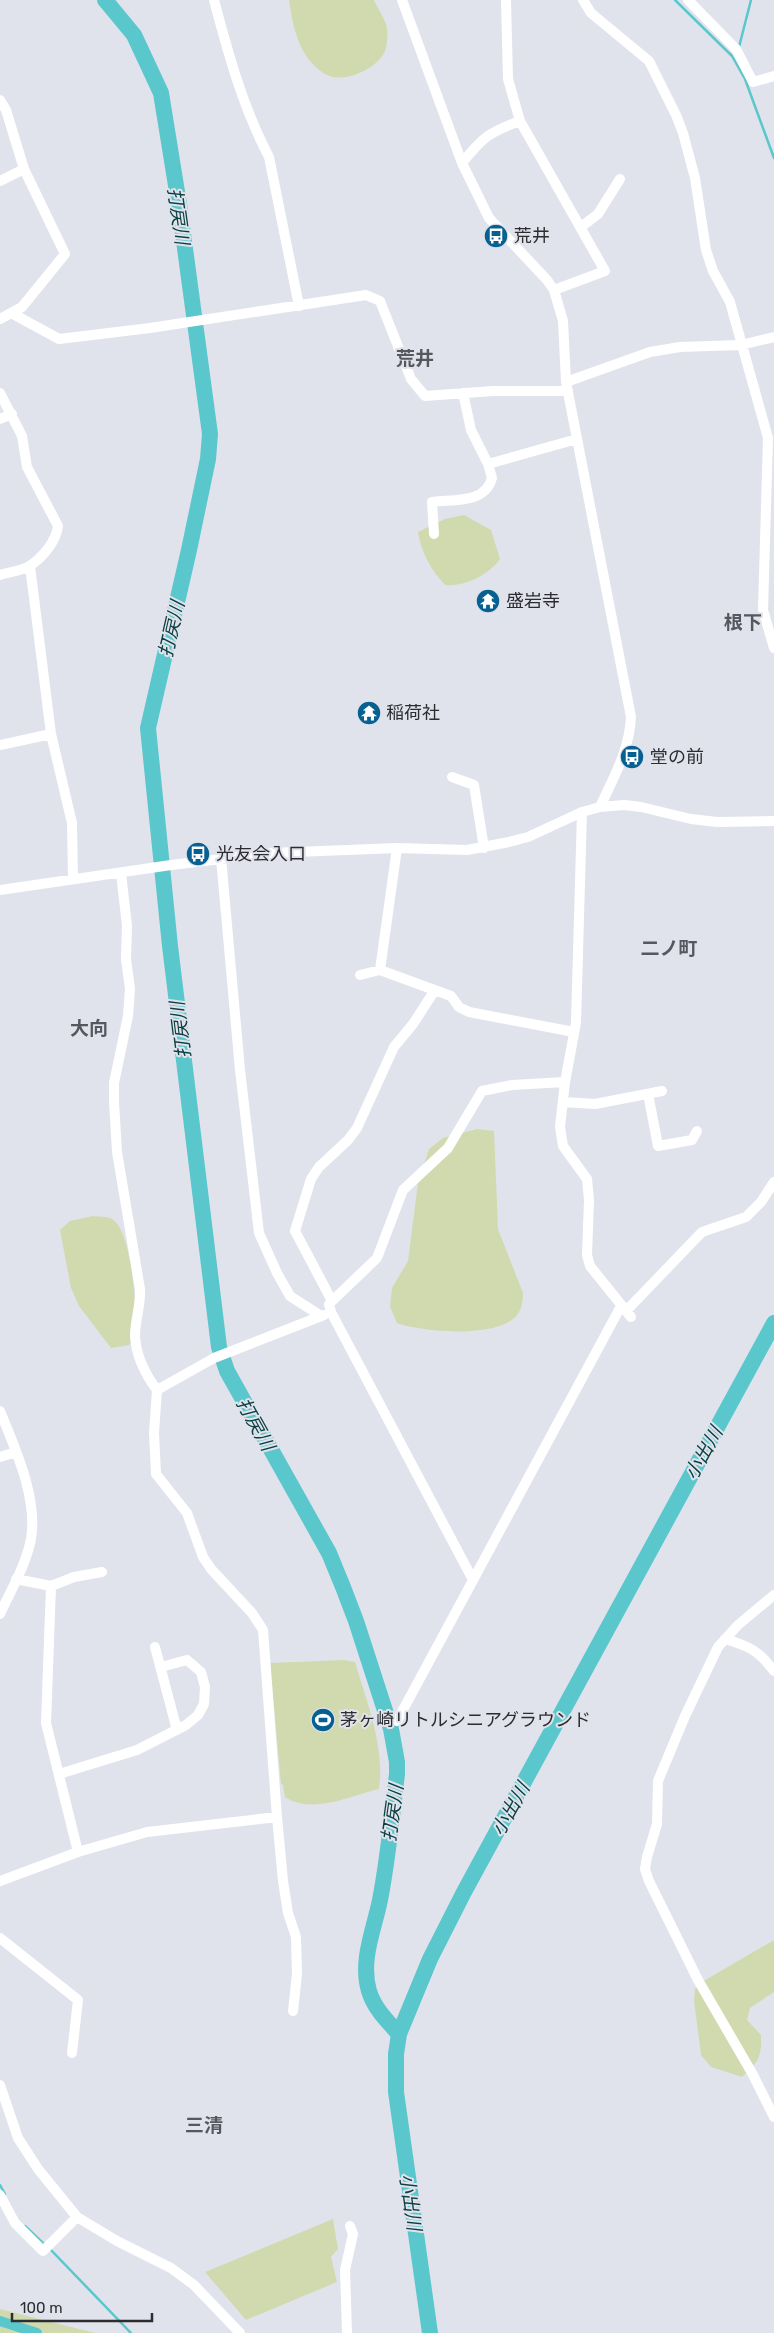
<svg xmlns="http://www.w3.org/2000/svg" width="774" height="2333" font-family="Rubik,'Noto Sans JP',sans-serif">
<rect width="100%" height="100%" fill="#e1e3ec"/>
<path fill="#d1daae" d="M289,0H374C378,9 385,19 387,28C388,34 387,46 385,51C378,69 342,85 325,74C299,58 293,28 289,0Z
M464,515L491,530L500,559C489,575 464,587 445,585C431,570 421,552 418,532L445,519Z
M477,1129L494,1131L498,1229L523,1293C523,1300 522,1309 517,1315C499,1339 422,1332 397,1323L390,1307L392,1288L408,1261L418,1183L429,1149L443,1138Z
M93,1216C98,1217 107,1216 112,1219C133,1231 136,1314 137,1337L129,1345L111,1348L79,1306L71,1288L60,1230L70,1221Z
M344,1660L355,1662C367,1703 385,1746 379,1789C350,1796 312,1815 285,1797L283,1785L281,1784L270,1663Z
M774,1940V1992L750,2008L747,2020L761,2035C762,2058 758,2062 742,2077L711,2067L701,2055L694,2001L695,1989L702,1982Z
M333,2219L338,2249L331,2257L337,2282L246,2320L205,2272Z
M0,2309L95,2333H0Z"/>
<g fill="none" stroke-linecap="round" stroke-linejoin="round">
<path stroke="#5ac7cc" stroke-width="2.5" d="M675,0L732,56L745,79L774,158
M739,47L751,0
M0,2185L5,2194
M25,2226L46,2246
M50,2249L131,2333"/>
<path stroke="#5ac7cc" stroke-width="10" d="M0,2321L37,2333"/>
<path stroke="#5ac7cc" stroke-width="16" d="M105,0L134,35L161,93L179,204L210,434L208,459L189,550L148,728L170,946L219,1347L227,1371L329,1553L343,1587L356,1621L391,1729L397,1762V1774C392,1816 388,1859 380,1900C374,1930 360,1960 369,1991C374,2008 387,2021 399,2034
M430,2333L396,2092V2054L399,2034L430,1959L464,1892L774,1323"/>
<path stroke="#fff" stroke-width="10" d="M214,0C228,53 243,108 269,157L299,306
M402,0L462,163L489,218L547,280L554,290L563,321L566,382L631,717C629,752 614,776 600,807
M506,0L508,79L520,121L605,271L554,290
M583,0L591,13L649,61L676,115L683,133L695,178L706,250L713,271L730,302L768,438L763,610L774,648
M688,0L736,49L753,82L774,76
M0,100L6,110L24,169L65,254L22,307L0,319
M462,163C482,138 489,132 520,121
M0,181L24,169
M581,227L598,214L620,179
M13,314L59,339L150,328L366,295L380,301L411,379L425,396L493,391H568
M566,382L650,352L680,347L741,345L774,337
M0,393L22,436L27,467L58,526C56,541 44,556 31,565C23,571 9,572 0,575
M0,419L12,414
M488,464L577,439
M434,534L432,502C454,499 485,504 492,478L488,464L471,430L463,393
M30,566L51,734L72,823L73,879
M0,745L51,734
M452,777L474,785L484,848
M582,812L576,1023L565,1082L560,1127L563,1146L587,1179L589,1200L587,1255L590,1266L631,1317
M221,858L240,1070L259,1233L277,1273L290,1296L321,1316
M121,873L127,926L126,959L130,989L128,1016L114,1083V1102L117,1152L140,1289C141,1305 135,1320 135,1336C136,1355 145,1374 157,1390L154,1433L156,1474L187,1513L203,1557L211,1569L252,1613L263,1630L277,1817L283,1881L288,1913L296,1937L297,1974L293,2011
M0,890L171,865L271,853L397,848L467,850L509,842L528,837L582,812L600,807L624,805L641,807L691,819L717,822L774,821
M380,970L397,848
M360,975L380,970L451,996L459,1007L469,1012L574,1032
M648,1094L658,1146L692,1140L697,1131
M563,1102L595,1104L662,1091
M332,1301L295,1231L311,1179L319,1167L348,1140L357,1128L394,1047L413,1024L435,990
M626,1311L702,1232L746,1217L761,1202L774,1182
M157,1390L214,1358L324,1315
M0,1411C15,1448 38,1498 31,1539C26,1565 11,1590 0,1614
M0,1457L16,1452
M16,1579L51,1586L74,1577L102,1572
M473,1580L331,1312L329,1304L377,1258L403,1190L448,1148L482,1091L512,1085L565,1082
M51,1586L46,1723L78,1852
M774,1595L738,1625L718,1647L685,1716L658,1781L657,1824L647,1857L645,1869L649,1881L698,1980L752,2073L774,2117
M725,1639C749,1646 759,1651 774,1671
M155,1647L177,1730
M397,1721L621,1306
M59,1774L137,1750L186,1725L198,1715L204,1704L205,1687L201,1672L187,1660L161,1667
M0,1881L78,1852L147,1832L277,1817
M0,1938L78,2000L72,2053
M0,2085L18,2138L38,2169L77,2217L117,2241L171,2268L194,2285L240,2333
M0,2195L15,2223L43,2251L77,2217
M347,2333L345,2270L353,2234L350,2226"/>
</g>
<defs>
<g id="bus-disc" transform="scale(1.25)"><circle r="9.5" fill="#066091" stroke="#e1e3ec"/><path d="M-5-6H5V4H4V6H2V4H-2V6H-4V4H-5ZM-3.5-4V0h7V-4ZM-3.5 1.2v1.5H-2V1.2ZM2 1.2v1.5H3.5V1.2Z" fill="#fff"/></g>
<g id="temple-disc" transform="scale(1.25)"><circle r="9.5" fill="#066091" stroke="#e1e3ec"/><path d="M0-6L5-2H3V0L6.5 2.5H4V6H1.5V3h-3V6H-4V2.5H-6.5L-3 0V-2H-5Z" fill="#fff"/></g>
<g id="stadium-disc" transform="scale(1.25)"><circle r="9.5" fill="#066091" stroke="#e1e3ec"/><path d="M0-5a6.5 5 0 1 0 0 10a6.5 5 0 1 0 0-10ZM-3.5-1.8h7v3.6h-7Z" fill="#fff"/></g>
</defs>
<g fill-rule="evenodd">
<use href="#bus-disc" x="496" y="236"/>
<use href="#temple-disc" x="488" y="601"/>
<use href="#temple-disc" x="369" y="713"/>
<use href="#bus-disc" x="632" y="757"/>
<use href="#bus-disc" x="198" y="854"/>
<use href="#stadium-disc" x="323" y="1720"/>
</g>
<g text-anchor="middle" stroke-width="4" stroke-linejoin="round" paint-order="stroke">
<g font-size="18" fill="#2d2d31" stroke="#e1e3ec" text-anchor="start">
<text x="514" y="242">荒井</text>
<text x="506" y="607">盛岩寺</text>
<text x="386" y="719">稲荷社</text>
<text x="650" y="763">堂の前</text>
<text x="216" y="860">光友会入口</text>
<text x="340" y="1726">茅ヶ崎リトルシニアグラウンド</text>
</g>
<g font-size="19" font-style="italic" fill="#0d4043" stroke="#e1e3ec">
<text transform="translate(179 216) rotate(82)" y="7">打戻川</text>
<text transform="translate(171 629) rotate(-77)" y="7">打戻川</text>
<text transform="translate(180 1030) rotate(-97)" y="7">打戻川</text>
<text transform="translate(256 1424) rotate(61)" y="7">打戻川</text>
<text transform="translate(703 1453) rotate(-61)" y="7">小出川</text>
<text transform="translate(510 1809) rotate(-61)" y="7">小出川</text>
<text transform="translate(392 1813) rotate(-82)" y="7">打戻川</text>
<text transform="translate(411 2202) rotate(82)" y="7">小出川</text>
</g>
<g font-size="19" font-weight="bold" fill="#56575f" stroke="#e1e3ec">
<text x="415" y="365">荒井</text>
<text x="743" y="629">根下</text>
<text x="669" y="955">二ノ町</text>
<text x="89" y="1035">大向</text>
<text x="204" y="2132">三清</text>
</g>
</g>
<path d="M12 2313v8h140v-8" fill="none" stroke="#2d2d31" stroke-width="2.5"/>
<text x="20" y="2313" font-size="15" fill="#2d2d31" stroke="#e1e3ec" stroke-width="4" paint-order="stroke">100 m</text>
</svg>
